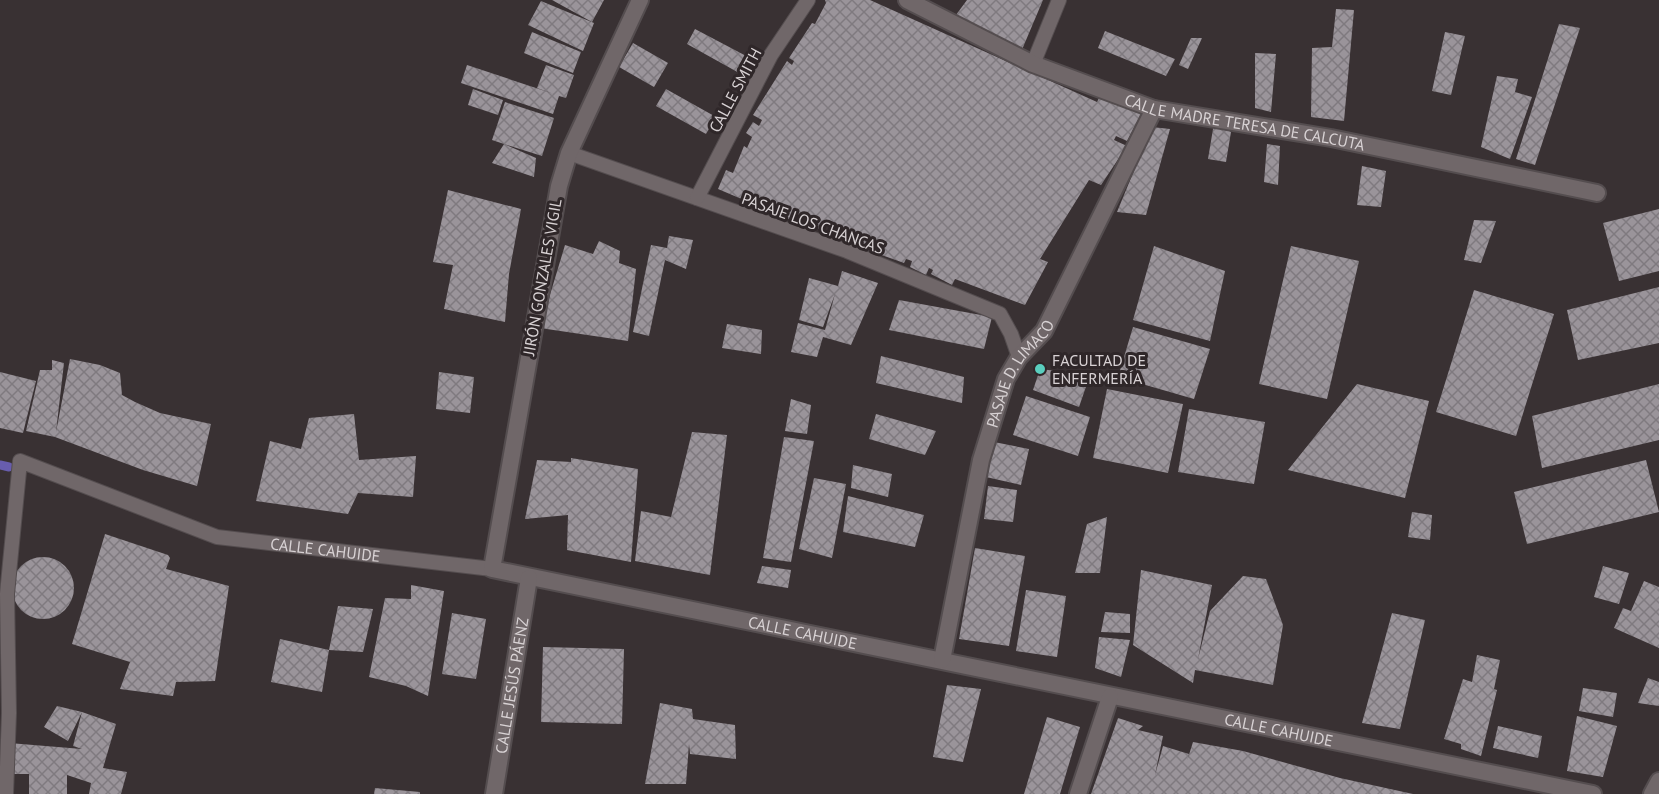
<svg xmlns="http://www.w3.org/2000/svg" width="1659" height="794" font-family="'PT Sans',sans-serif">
<defs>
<pattern id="building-cross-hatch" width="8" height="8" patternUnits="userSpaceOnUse" patternTransform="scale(1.5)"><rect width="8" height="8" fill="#9a949a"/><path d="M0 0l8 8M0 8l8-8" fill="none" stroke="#7f7a7f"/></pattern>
</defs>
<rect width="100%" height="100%" fill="#393133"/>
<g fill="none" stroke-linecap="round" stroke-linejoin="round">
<path stroke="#685dae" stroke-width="9" d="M0,465L9,467"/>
</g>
<path fill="url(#building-cross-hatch)" d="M552,0H604L592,22Z
M825,0H870L1097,102L1099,98L1142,113L1127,141L1116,136L1114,140L1127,146L1101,185L1089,180L1040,259L1048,262L1025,305L955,279L952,285L931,274L933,270L929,268L926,275L910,267L912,261L906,259L904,263L862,248L864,242L823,225L821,230L809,225L811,220L792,212L789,219L718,189L726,170L733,173L744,146L747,148L752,137L746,133L753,122L759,126L762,120L753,115L787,61L792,65L794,61L789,58L812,23L815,24L826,3Z
M967,0H1043L1021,52L953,19Z
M541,1L594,23L583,51L528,25Z
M1336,9L1354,10L1344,121L1311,117L1312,48L1332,47Z
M1559,24L1580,28L1535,165L1516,159Z
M695,29L750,58L741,74L687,44Z
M1105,31L1175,59L1166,76L1098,48Z
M532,32L581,52L573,73L524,53Z
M1445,32L1465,36L1451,95L1432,91Z
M1191,38H1202L1188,69L1179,65Z
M633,43L668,63L654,87L619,67Z
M1255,53L1276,54L1271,112L1255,108Z
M467,65L554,94L537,88L546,65L574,75L566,98L559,96L553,114L461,83Z
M1497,76L1518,79L1515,92L1532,97L1510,159L1481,147Z
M473,89L503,100L498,115L468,105Z
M666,89L716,117L706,134L656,106Z
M505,102L554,118L542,156L504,144L536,158L534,177L492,163L504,144L492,140Z
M1214,123L1231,132L1226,162L1208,159Z
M1152,127L1170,129L1146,215L1117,212Z
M1267,144L1280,146L1278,185L1264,182Z
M1362,166L1386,171L1381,207L1357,205Z
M448,190L521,209L509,274L505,322L444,309L453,265L433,262Z
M1659,209V271L1619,281L1603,223Z
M1474,220L1496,221L1481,263L1464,260Z
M669,236L693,240L686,269L665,260L649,336L633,332L651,245L667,248Z
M599,241L620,251L619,263L636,269L628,341L540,328L565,245L593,254Z
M1154,246L1225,271L1210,341L1133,320Z
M1291,246L1359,261L1327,399L1259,384Z
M842,271L878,283L851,345L823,337L817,357L791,352L798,323L825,330L835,294L823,327L799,320L809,278L838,286Z
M1659,287V343L1578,360L1567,310Z
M1474,290L1554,314L1516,436L1436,412Z
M899,300L992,317L984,349L889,330Z
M727,324L762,330L761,354L722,348Z
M1133,327L1210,349L1194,399L1118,377Z
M881,356L964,377L962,403L876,383Z
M70,359L100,365L120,373L122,395L135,402L160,413L211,424L197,486L143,470L55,437L26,431L40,370H52V360L64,363L56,432Z
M1040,369L1090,375L1079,407L1033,390Z
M0,372L36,381L23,433L0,428Z
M439,372L474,377L470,413L436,409Z
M1357,384L1429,401L1405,498L1288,470Z
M1659,384V440L1542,468L1532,416Z
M1107,389L1183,404L1168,473L1093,458Z
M1026,396L1090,417L1078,456L1013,435Z
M791,399L811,405L807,434L785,431Z
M1189,409L1265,422L1254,484L1178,472Z
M354,414L359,460L416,456L413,497L358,493L348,514L256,501L270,441L301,449L309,418Z
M876,414L936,431L925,455L869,439Z
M692,432L727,435L710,575L635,561L641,511L671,517Z
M784,437L814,441L791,562L763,558Z
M994,442L1029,449L1021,485L986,477Z
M571,458L638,469L631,562L567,550L568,515L525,519L537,460L571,462Z
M1646,460L1659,512L1527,544L1514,492Z
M853,465L892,474L888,497L851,488Z
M814,478L846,484L832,558L799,549Z
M988,486L1017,490L1013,522L984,519Z
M848,496L924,515L915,547L843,532Z
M1412,512L1432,515L1430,540L1408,537Z
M1107,517L1100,573H1075L1087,524Z
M105,534L168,555L170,558L166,569L229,586L215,681L176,682L173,696L120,689L130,662L72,644Z
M975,548L1025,556L1009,646L959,639Z
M12 588a31 31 0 1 1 62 0a31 31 0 1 1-62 0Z
M762,566L791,570L788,588L757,583Z
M1603,566L1629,573L1619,604L1594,597Z
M1141,570L1212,585L1198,659L1210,611L1243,576L1266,579L1283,625L1273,685L1195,670L1193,683L1133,645Z
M1644,581L1659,587V648L1614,628L1623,608L1631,611Z
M411,585L444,591L428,696L406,686L369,677L385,598L411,599Z
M1026,590L1066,596L1057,657L1016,651Z
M338,606L373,609L363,652L329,650L322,692L271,682L280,639L329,650Z
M1105,612L1130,614V633L1101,632Z
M452,613L486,619L476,679L442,674Z
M1392,613L1425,620L1400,729L1362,723Z
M1099,637L1130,640L1121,677L1095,668Z
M543,647L624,649L622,724L541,722Z
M1477,655L1500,660L1494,689L1497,690L1481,756L1461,749V744L1444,739L1463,679L1472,682Z
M1648,678L1659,682V706L1638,703Z
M947,685L981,689L963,762L933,757Z
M1583,688L1617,693L1613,717L1579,711Z
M660,703L692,709L693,719L735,725L736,759L690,754L689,744L686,784H645Z
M57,706L82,712L116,724L103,768L127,772L121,794H89L91,783L67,775V794H29V774H13L9,743L82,749L73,746L82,712L68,741L44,727Z
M1577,716L1617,726L1603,777L1567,771Z
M1047,717L1080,727L1060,794H1024Z
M1118,718L1143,726L1138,730L1163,736L1155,775L1163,746L1189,754L1187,761L1193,742L1243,751L1340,778L1413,794H1091Z
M1498,726L1542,736L1538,758L1493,748Z
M375,788L420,792V794H374Z"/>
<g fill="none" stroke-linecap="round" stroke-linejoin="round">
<g stroke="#544d4f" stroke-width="16">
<g id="service">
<path d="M1033,64L1059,0"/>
<path d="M569,153L847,251L1000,314L1011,334L1019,357"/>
<path d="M697,198L771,55L808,0"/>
<path id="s1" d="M6,794L9,713L7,594L20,461L217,537L492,569"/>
</g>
</g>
<g stroke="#544d4f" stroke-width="20">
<g id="minor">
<path id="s2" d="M640,0L569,153L559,186L492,569L1593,794"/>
<path id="s3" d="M907,0L1033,64L1154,109L1331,138L1597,193"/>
<path id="s4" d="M942,660L981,460L1006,379L1019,357L1044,331L1154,109"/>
<path id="s5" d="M494,794L529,578"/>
<path d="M1078,794L1110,697"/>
<path d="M1652,794L1659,781"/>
</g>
</g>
<use href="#service" stroke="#706769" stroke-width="14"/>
<use href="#minor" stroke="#706769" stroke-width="16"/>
</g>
<circle fill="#5acebe" stroke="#2f2729" stroke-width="2" cx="1040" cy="369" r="6"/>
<g text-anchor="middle" stroke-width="6" stroke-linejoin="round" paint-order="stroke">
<g font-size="16" fill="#d8d2d4" stroke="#2f2729">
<text transform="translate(735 90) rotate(-62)" y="6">CALLE SMITH</text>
<text dy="6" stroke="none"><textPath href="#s3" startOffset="362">CALLE MADRE TERESA DE CALCUTA</textPath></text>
<text transform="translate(813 223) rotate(20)" y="6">PASAJE LOS CHANCAS</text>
<text transform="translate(542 277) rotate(-80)" y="6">JIRÓN GONZALES VIGIL</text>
<text dy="6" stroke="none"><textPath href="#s4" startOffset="300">PASAJE D. LIMACO</textPath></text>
<text dy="6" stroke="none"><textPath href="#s1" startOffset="654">CALLE CAHUIDE</textPath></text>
<text dy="6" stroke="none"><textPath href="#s2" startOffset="909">CALLE CAHUIDE</textPath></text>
<text dy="6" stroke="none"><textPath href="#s5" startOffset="110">CALLE JESÚS PÁENZ</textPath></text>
<text dy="6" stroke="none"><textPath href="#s2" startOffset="1395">CALLE CAHUIDE</textPath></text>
</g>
<g font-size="16" fill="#d8d2d4" stroke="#2f2729" text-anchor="start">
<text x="1052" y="366">FACULTAD DE<tspan x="1052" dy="18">ENFERMERÍA</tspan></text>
</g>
</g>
</svg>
